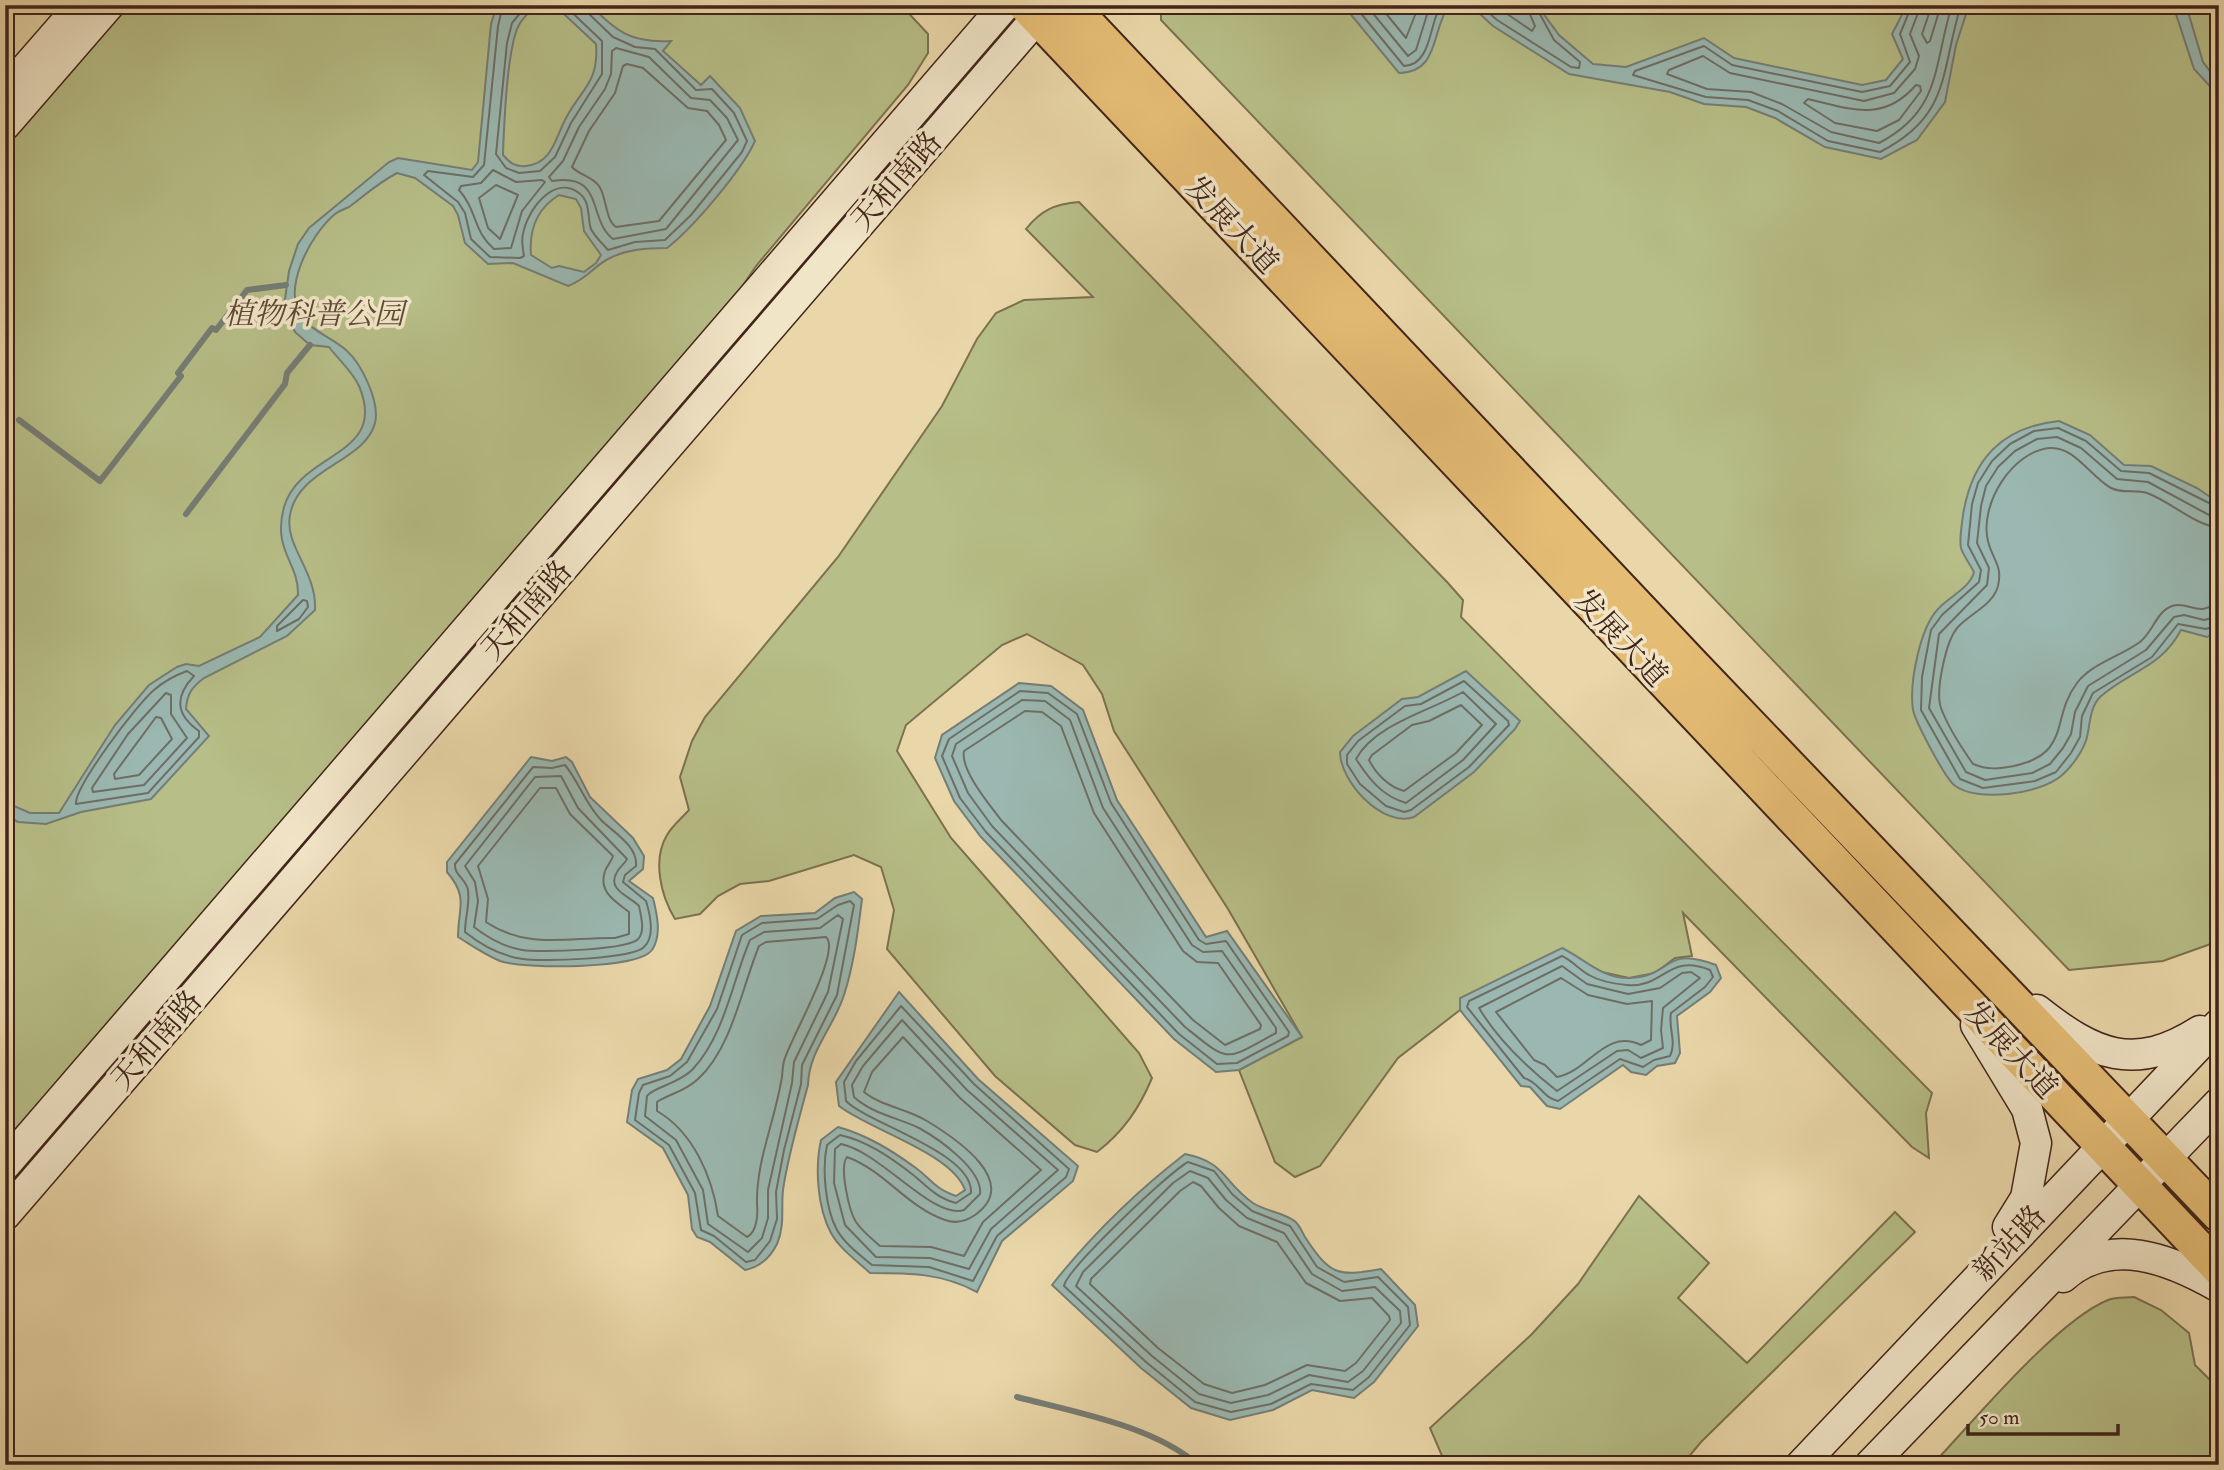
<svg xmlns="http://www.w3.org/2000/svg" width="2224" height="1470" font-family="'IM FELL Double Pica','Noto Serif SC',serif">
<rect width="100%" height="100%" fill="#ead7a9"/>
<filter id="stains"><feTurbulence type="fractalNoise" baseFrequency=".00286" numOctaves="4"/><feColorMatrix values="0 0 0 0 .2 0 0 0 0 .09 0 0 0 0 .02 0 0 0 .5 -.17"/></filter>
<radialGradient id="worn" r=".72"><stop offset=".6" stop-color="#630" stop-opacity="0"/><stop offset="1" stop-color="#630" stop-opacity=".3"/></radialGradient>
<path fill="#b7be87" stroke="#7c7150" stroke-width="2" d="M126,5H901L928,34V53L908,85L756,266L727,309L5,1145V145Z
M1161,5H2219V941L2163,961L2069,970L1161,20Z
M1079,202L1448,583L1463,600L1461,617L1932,1093L1926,1113L1929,1158L1912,1147L1683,913L1692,956L1675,958L1655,973L1629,978L1593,970L1461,998L1460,1010L1398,1058L1320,1166L1295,1177L1275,1162L1239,1070L1302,1037L1228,909L1114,731L1102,694L1083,665L1027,634L1002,645L906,725L897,751L951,838L1139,1053L1152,1078C1139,1109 1123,1132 1097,1152L1075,1145L995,1076L887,949L894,910L881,867L854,855L769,881L740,884L718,896L700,914L675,919C661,896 652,860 667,835C672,826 682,818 689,810L680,777L692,741L705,717L838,557L942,406L977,339L996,313L1024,300L1093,297L1026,229C1041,210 1055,204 1079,202Z
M1639,1196L1709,1263L1678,1298L1747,1363L1895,1212L1915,1232L1701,1442L1682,1465H1446L1430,1428L1531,1335L1578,1284Z
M2134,1297L2161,1310L2189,1333L2195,1365L2219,1389V1465H2150L2144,1459L2137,1465H1932C1973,1422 2056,1321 2108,1300C2116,1297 2126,1298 2134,1297Z"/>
<path fill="#9ab8b1" stroke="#767d75" stroke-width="2" fill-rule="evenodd" d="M497,5H539C530,11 521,18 517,29C507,56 504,124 503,155C510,163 515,167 526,166C553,163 555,138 566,118C581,89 599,83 596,44L565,15L547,5H590C618,32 630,43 671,41L663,51L701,85L710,76L740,108L755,141C742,170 693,228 667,248C647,248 627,249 608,259C593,267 587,279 568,286L513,263L488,264L465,243L458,215L453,206L415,178L397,173C378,183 365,195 349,207C344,209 339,211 335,214C311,234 280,290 303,319C314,332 334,339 346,350C362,364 380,402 375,423C365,462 298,468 290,515C284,546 317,571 315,610L287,636L204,678C192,687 187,694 186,709L209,736L151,799L81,812L46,824L18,822L5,815V802L30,813H59L115,725L149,685L177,667L186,664L199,666L260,637L298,595C299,562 272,551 284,507C300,451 389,457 359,386C353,372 338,359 329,347L310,345L295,332L284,306L289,271L298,244L309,228L389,162L398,158L472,170L478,162L491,24ZM559,195L576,199L581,208L584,231L601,255L596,263L584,272L559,266L552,268L531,255C529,230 536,209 559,195Z
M1343,5H1449C1431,31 1440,72 1399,73Z
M1470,5H1537L1559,35L1593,64L1626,67L1704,38L1734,58L1862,85L1886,80L1903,59L1892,34L1907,5H1969L1956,45L1945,102L1917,140L1881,159L1825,147L1775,118L1746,107L1704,104L1670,92L1569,74L1493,26Z
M2173,5H2186L2203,62L2219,83V96L2194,69Z
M2059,421L2090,435L2124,465L2151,466L2197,488L2219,503V630L2207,637L2181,630C2161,668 2129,671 2100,697C2090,707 2090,724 2087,737C2084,750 2071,768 2061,776C2040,794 1976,803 1954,785C1944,776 1916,723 1913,710C1909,683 1920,628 1938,609C1950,596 1970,588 1974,572C1970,564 1963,555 1961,548C1959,538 1962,525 1963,515C1972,459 2002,427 2059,421Z
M1466,671L1520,721L1515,729L1474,772L1414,817C1382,828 1340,781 1340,752L1353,736L1402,699L1418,697Z
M1019,683L1051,686L1083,710L1117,800L1206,937L1227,931L1302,1037L1239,1070L1216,1072L1174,1039L981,837L954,801L935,758L942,735Z
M531,757L552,761L566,757L572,762L590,797L633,838L644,856L643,869L629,881L653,898C657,914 662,935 652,950C637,970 523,969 500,961C485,955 471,945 458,937C458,907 469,898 447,872V862Z
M854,892L862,899C858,931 854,964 844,995C834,1027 809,1050 808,1085C799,1119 788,1155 783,1190C781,1209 785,1225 777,1244C770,1258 760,1267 745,1270L710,1242L697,1237L692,1229L688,1195L663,1148L627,1122L632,1090L638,1079L667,1070L681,1059L710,1006L736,931L761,916L815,913L835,898Z
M1562,948C1585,959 1602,979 1630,978C1674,976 1662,945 1716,965L1721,978L1710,992L1677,1016L1680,1053L1675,1063L1657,1066L1646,1075L1631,1072L1623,1065L1560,1109L1547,1106L1530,1087L1521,1086L1460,1010V998Z
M899,992L978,1079L1078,1166L1073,1181L1002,1241L977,1292C942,1273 909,1273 870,1273C857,1261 839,1248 831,1233C817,1207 815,1167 821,1140L838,1127C867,1135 891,1150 916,1168C933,1181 934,1188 956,1196L965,1190C952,1153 870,1130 839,1106L836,1082Z
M1185,1154C1226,1162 1223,1182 1253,1203C1265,1211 1281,1212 1293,1220C1299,1223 1302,1232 1305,1237C1330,1275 1337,1277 1381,1269L1415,1305L1418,1326L1374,1382L1354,1398L1312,1390L1273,1410L1230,1420L1191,1408L1141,1368L1052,1285C1090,1237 1137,1191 1185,1154Z"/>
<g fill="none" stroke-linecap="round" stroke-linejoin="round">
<path stroke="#6e6e66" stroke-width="2" d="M503,5L498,26L484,165L473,177L428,171L424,175L458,202L465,213L471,239L490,257L520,258L524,256C523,249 521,241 523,234C527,211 553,174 579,193C591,202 587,217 591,229C594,236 603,244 608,250L635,242L665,240L691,215L742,152L747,141L734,113L712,89L696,90L655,49L635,47L613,37L588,13L586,5
M527,5L512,23L507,43L496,154L506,168L519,173L540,171L555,157L571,123L602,74V41L564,5
M1354,5L1404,66C1432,65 1429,23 1441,5
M1366,5L1408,56L1416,50L1430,5
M1379,5L1406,38L1419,5
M1480,5L1497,20L1571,67L1579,68L1580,62L1554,40L1535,5
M1494,5L1532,31L1535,26L1526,5
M1912,5L1900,34L1910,62L1890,86L1862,92L1732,65L1704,46L1635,71L1633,75L1706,97L1748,100L1778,111L1828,141L1880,152C1951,116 1940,73 1961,5
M1921,5L1910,34L1919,56L1915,69L1894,93L1864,101L1730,73L1703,56L1669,70L1667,74L1707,89L1751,92L1782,104L1831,132L1879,143C1942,110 1933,66 1952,5
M1932,5L1922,34L1927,43L1930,41L1941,5
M616,48L649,57L691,98L710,100L727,118L738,140L666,229L613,239C587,219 605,172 552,181L549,177L563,161L579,127L605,89L611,74L612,51Z
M627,64L643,68L688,108L707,111L719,125L726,140L659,221L616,227C605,219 607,198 599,186C592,176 579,175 572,167L589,131L615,93L623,66Z
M1916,85L1920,86L1921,91L1899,120L1877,131L1835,123L1804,103L1808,99C1851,109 1883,123 1916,85Z
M493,170L516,182L542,180L545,182L522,211L511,248L494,249C473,231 477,210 459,190L461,186L481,183Z
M496,185L518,195L500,239L488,228L479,198Z
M2219,508L2149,473L2121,471L2086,441L2058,428L2034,431L2010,444L1992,461L1978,483L1972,504L1968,545L1981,570L1979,582L1942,615L1931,630L1922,677L1921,710L1960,779L1983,788L2035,781L2056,772L2071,753L2080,737L2082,716L2093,693L2152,657L2178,624L2206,629L2219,625
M2219,517L2209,515L2148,482L2117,479L2081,448L2057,437L2037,439L2015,451L1998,467L1986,486L1981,506L1977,543L1989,568L1987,585L1939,634L1929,708L1966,772L1985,780L2032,773L2050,764L2063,748L2071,734L2075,712L2088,686L2146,650L2174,617L2184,615L2204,620L2219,616
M2219,527C2197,527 2170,501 2147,493C2136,489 2122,494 2111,488C2091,477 2074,446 2050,448C2012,451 1979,505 1988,541C1992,559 2003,565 1998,586C1993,605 1971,613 1958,627C1946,640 1935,691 1941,708C1948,727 1961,747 1973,764C1987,770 1999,769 2014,766C2072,753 2050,719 2077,683C2091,664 2121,656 2140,642C2153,632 2156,612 2172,606C2184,602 2192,610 2203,609C2208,608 2213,605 2219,605
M303,600L307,601L308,607L299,619L277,631V626Z
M187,671L194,676C174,697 176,715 199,731V737L148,793L76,804C74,787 138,703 154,690C163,682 176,675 187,671Z
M1464,681L1508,721L1509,725L1469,767L1411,810L1404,812L1386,806L1360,784L1347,764V755L1358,741L1405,706L1421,704Z
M1020,691L1048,693L1077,714L1111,803L1199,940L1206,944L1226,941L1289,1032L1288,1036L1237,1063L1217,1064L1179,1034L986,832L960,798L942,756L949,739Z
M1463,692L1496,724L1463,760L1406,803C1382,796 1369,779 1356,759C1375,724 1430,711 1463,692Z
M166,693L171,695V714L187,738L144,785L93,792L92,788L128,734Z
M1022,700L1045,701L1070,720L1103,808L1192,945L1203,952L1222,951L1276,1028V1033C1224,1061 1231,1064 1185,1027L992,826L968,793L952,756L956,744Z
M1461,705L1482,725L1456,753L1404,791C1389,787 1376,774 1369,760L1372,755L1412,725L1429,721Z
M1025,711L1042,712L1061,726L1094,813L1183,951L1197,962L1218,963L1261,1025L1260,1029L1225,1045L1193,1020L1001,820C990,805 960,770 964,751Z
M156,717L161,718L172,739L139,775L115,779L114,774Z
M565,765C579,782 585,803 601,820C613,832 638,846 636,866L625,875L623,882L646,901C650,914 655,937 644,947C632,959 541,962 523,959C502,956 481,945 465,932C465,917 470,905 468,890C466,879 454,875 455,864L533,767L552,768Z
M561,776L578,808L627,859C625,864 620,866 617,872C606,890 630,896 639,906C641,916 645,930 639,938C632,950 538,953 522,950C505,947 488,938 474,927L478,901L475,882L465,866L535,777Z
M540,788H556L570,814L613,856C611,862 607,866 605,871C598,892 615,901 629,912V934L615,938C568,937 528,950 486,922L488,899L478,866Z
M850,901L854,905L837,995L802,1065L801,1084L784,1150L776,1192L777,1219L770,1241L755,1260L746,1262L714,1236L701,1230L695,1193L669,1145L635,1120L639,1093L643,1085L670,1076L687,1062L717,1009L742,935L762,923L817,919L838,905Z
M838,915L843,919L828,992L794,1062L792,1083L768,1190V1218L762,1238L748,1252L708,1224L703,1190L676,1140L645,1116L647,1096C653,1087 679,1084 693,1069C725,1034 732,982 750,940L764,932L820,928Z
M826,937C842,951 790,1039 784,1061C782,1068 783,1075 781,1082C774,1123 756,1162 757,1204C758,1215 757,1232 747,1237L718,1216C712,1176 693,1132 657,1111V1102C670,1093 683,1093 698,1079C732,1048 742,987 759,946L766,942Z
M1562,956C1573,961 1579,970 1589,975C1599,981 1616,984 1627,985C1665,988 1667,953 1710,970L1713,977L1705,987L1671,1013C1668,1027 1677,1043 1670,1056L1654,1060L1643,1067L1620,1059L1558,1101C1543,1098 1539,1082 1524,1078L1467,1007L1469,1001Z
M1562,966L1587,984L1628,994L1660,988L1682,973L1691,972L1700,978L1663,1008L1661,1030L1663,1048L1641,1058L1628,1050L1617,1051L1557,1091C1529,1069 1498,1040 1479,1008Z
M1561,978L1588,995L1627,1004L1652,1001L1651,1040L1641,1045C1605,1028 1589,1071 1557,1077L1545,1065L1534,1060L1496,1012Z
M901,1006L974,1084L1069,1169L1066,1177L997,1236L973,1281L929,1267L872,1265C860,1255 845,1244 837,1230C825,1208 822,1168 827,1145L840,1135C867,1141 890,1157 912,1174C927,1186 936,1198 956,1203L971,1193C974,1153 869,1124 846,1101L844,1082L856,1061Z
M902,1020L967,1090L1058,1170L991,1229L969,1269L930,1258L876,1257L845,1225L834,1183L835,1149L841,1144C881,1152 933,1220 964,1210L980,1194C983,1170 939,1139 919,1128C898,1118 871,1113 854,1097L852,1085L863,1066Z
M903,1037L960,1098L1041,1170L983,1222L964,1256L931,1247L880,1246C872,1239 862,1231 856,1222C849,1211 839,1167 847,1157C885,1171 907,1207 945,1220C956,1224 965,1222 975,1215C1022,1182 955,1138 927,1121C908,1109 881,1106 864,1092L872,1072Z
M1188,1162L1214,1171L1232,1194L1252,1211L1290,1226L1317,1267L1344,1282L1378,1277L1408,1307L1410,1325L1369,1377L1353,1390L1311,1384L1271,1404L1231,1412L1195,1402L1146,1362L1064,1286C1066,1270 1169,1172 1188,1162Z
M1190,1171L1208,1178L1226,1200L1247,1218L1284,1233L1312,1274L1342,1291L1375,1287L1400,1311L1401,1323L1363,1371L1348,1382L1309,1375L1268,1395L1231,1403L1199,1394L1152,1356L1076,1286L1083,1272L1173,1183Z
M1193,1182L1201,1186L1219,1208L1239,1226L1277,1242L1306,1283L1340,1301L1372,1298L1389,1316L1390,1320L1356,1363L1345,1371L1307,1365L1265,1385L1232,1393L1204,1384L1158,1348L1090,1284L1091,1279L1180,1191Z"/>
<path stroke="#767d75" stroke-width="6" d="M19,420L100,481L181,376L178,373L212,328L216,330L247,290L286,285
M5,436L9,432
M186,514L285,384L287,373L310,345
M1017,1397C1074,1412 1154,1426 1198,1465"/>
<g stroke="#41241a" stroke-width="33">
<path id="secondary" d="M5,92L81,5
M5,125L109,5
M2037,1010C2094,1055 2134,1073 2200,1031
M1976,1025L2027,1109L2036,1143L2026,1198L2008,1227
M5,1165L1005,5
M5,1215L1048,5
M2063,1277C2110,1235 2170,1259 2219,1287
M1801,1465L2219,1024
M1870,1465L2219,1103"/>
</g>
<g stroke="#41241a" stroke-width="37">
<path id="primary" d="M1025,5L2219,1269
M1070,5L1694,666L2219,1215"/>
</g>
<use href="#secondary" stroke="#f1e5c7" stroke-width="30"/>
<use href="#primary" stroke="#e5bc74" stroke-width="33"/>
</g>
<g text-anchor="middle" stroke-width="7" stroke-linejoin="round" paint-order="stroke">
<g font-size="30" fill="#41241a" stroke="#f1e5c7">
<text transform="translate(896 181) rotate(-49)" y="10">天和南路</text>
<text transform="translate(1232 225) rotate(47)" y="10">发展大道</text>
<text transform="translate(526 610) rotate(-49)" y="10">天和南路</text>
<text transform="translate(1621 638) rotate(47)" y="10">发展大道</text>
<text transform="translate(156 1040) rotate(-49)" y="10">天和南路</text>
<text transform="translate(2011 1050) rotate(47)" y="10">发展大道</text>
<text transform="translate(2009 1243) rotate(-47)" y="10">新站路</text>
</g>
<g font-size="30" font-style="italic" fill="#5e4a35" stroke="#f1e5c7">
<text x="314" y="324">植物科普公园</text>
</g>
</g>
<rect width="2224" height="1470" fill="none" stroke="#ead7a9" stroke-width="28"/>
<rect x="7" y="7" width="2210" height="1456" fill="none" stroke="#41241a" stroke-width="3.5"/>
<rect x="14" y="14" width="2196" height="1442" fill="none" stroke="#41241a" stroke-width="2"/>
<path d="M1968 1424v10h150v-10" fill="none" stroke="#41241a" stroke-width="3.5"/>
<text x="1979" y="1424" font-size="21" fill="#41241a" stroke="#f1e5c7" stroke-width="5" paint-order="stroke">50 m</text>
<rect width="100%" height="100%" filter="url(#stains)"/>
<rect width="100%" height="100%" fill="url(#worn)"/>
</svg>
